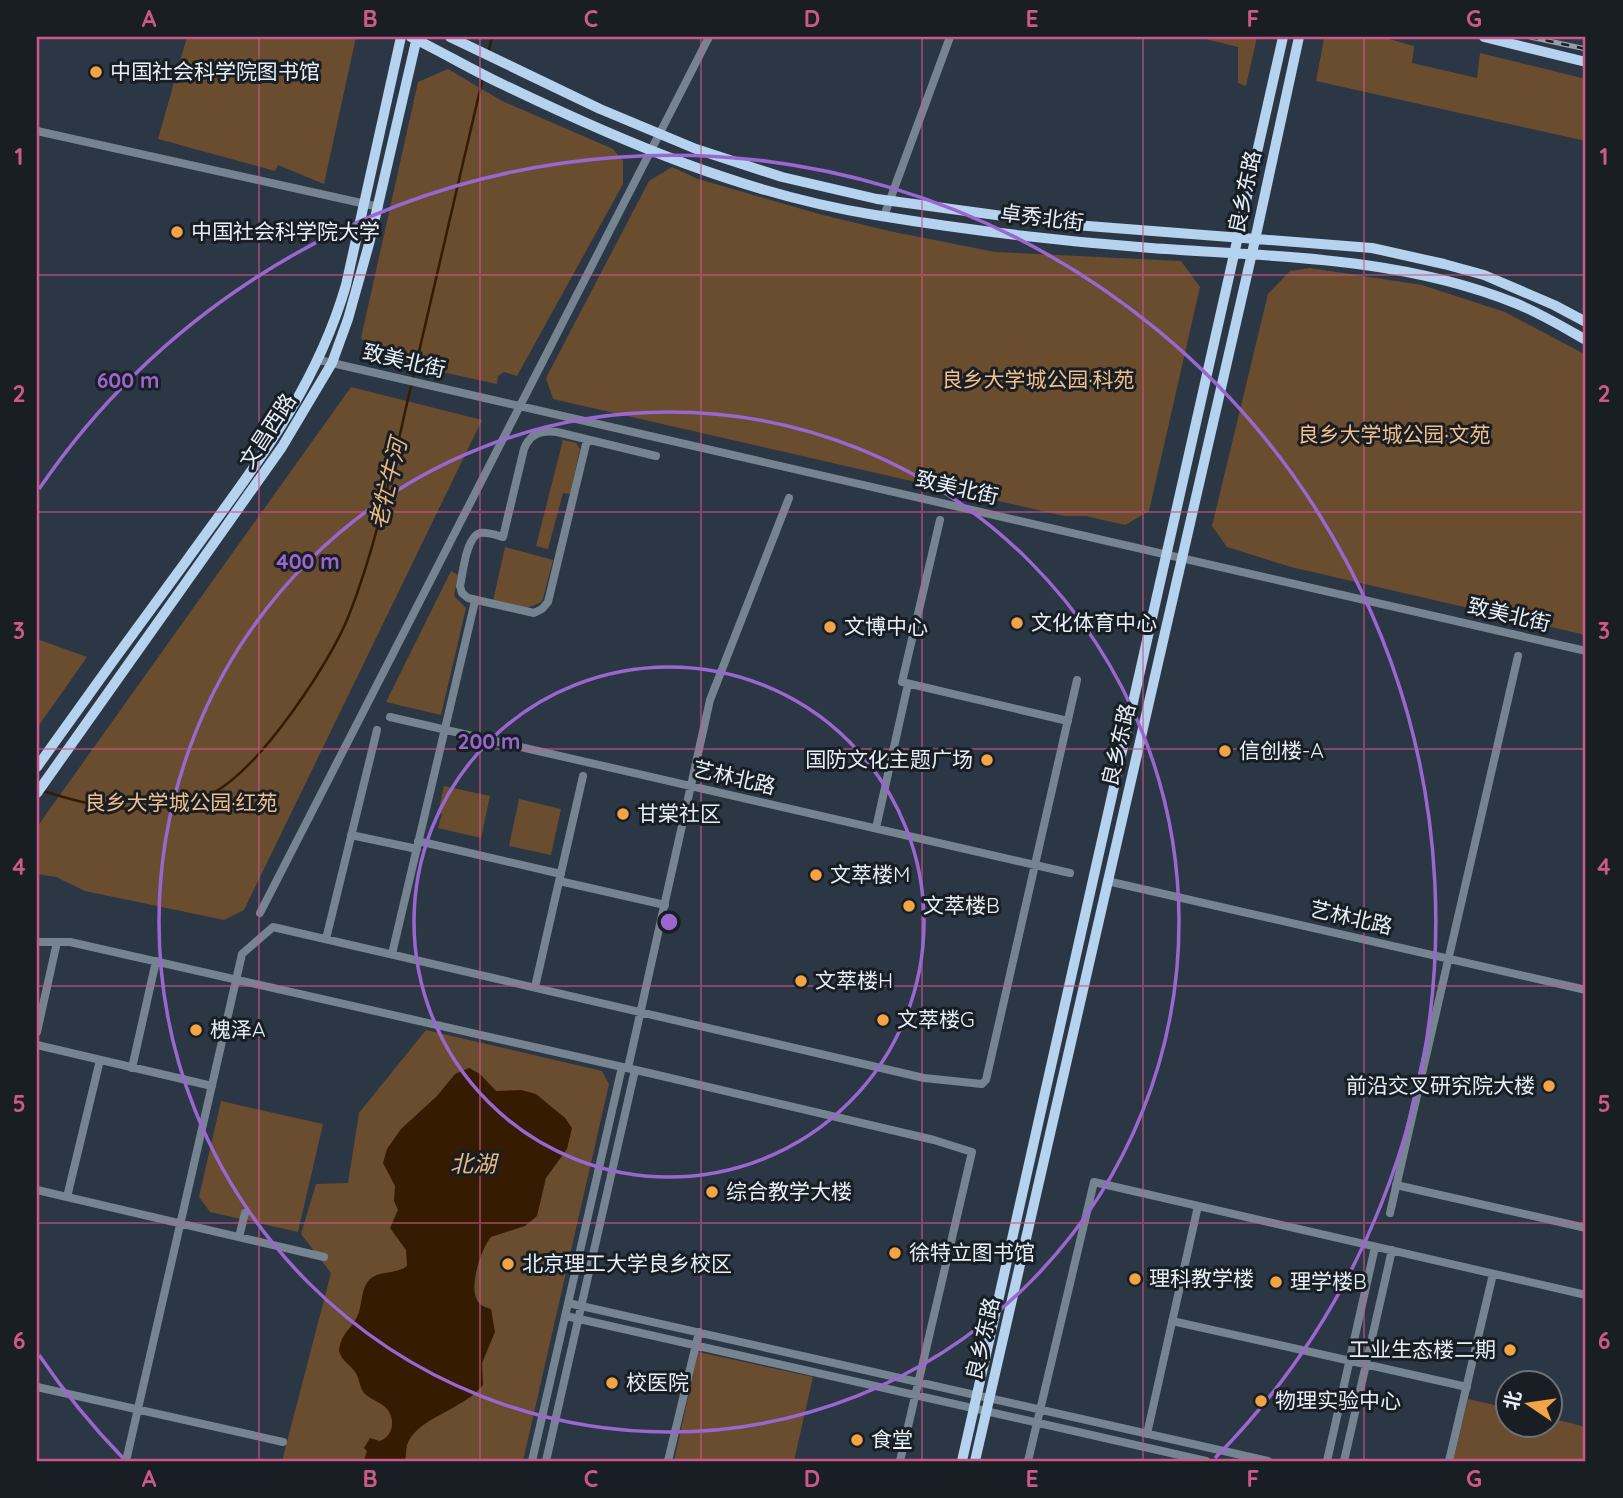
<svg xmlns="http://www.w3.org/2000/svg" width="1623" height="1498" font-family="Quicksand,'Noto Sans SC',sans-serif">
<rect width="100%" height="100%" fill="#2b3744"/>
<path fill="#6a4d2e" d="M187,37H356L324,184L278,165L275,171L158,139Z
M1198,37H1257L1246,86L1238,83V47Z
M1327,37H1382L1414,46L1412,63L1477,78L1480,53L1586,79V141L1316,81L1324,39Z
M448,69L502,101L613,149L623,161V184L517,376L504,372L498,376L497,384L383,359L361,338L418,82Z
M672,167L698,179L819,214L889,231L995,252L1181,261L1200,287L1149,511L1125,525L1086,516H1064L553,399L546,378L649,181Z
M1310,268L1422,285L1505,312L1586,355V635L1291,567L1227,547L1212,526L1268,294L1290,271Z
M351,387L482,420L244,910L224,920L85,891L56,877L37,874V827Z
M563,440L576,443L580,449L570,494L563,493L548,549L536,546Z
M505,547L553,560L542,602L527,608L493,601Z
M451,571L458,575L454,596L466,608L441,715L386,702Z
M37,639L87,657L37,728Z
M444,786L490,796L481,838L438,828L442,814L438,813Z
M519,799L561,809L551,855L509,846Z
M426,1030L602,1071L609,1084L523,1461H282L331,1273L301,1234L316,1184L348,1183L359,1113Z
M221,1101L323,1124L298,1232L210,1212L199,1197Z
M698,1352L813,1377L794,1461H674Z
M1468,1399L1507,1408L1508,1424H1550V1418L1586,1427V1461H1453Z"/>
<path fill="#351b00" d="M469,1068L480,1074L496,1091L521,1090L536,1094L565,1118L572,1128L567,1149L546,1178L537,1216L525,1226L491,1237C481,1249 469,1286 477,1300C480,1306 485,1307 491,1309L495,1332L482,1363L483,1385C465,1409 416,1418 407,1445C406,1450 406,1456 405,1461H364L367,1451L364,1448L370,1438L380,1441C393,1436 396,1420 387,1409C381,1402 371,1400 364,1393C359,1387 360,1378 355,1372C350,1364 342,1362 339,1351C341,1333 350,1331 357,1317C363,1305 360,1289 370,1279C380,1270 395,1275 407,1266L406,1250L390,1228L398,1210L394,1201L395,1186L383,1163L387,1149L401,1129L437,1096L455,1074Z"/>
<g fill="none" stroke-linecap="round" stroke-linejoin="round">
<path stroke="#351b00" stroke-width="2.5" d="M489,50L492,37
M43,791C91,806 128,815 178,804C189,801 202,798 213,793C260,768 330,664 349,615C378,541 393,463 411,386C435,283 459,180 483,77"/>
<path stroke="#768492" stroke-width="8" d="M37,131L379,207
M884,216L950,37
M319,360L1586,651
M587,440L548,602L542,609L534,613L468,598L462,593L460,586C463,573 466,537 480,533C487,532 496,535 503,537L524,449C530,433 542,430 557,432L656,456
M940,520L902,682L1068,721
M390,717L1070,873
M876,828L908,684
M351,835L417,849
M418,841L561,874
M559,881L665,905
M1107,881L1586,990
M260,913L709,37
M326,939L377,730
M37,942H70L649,1073L934,1140L972,1152L900,1461
M392,954L475,601
M535,987L583,776
M37,1032L57,942
M37,1045L212,1086
M132,1068L156,961
M628,1068L710,700L789,498
M1396,1185L1586,1228
M37,1190L324,1257
M67,1197L100,1060
M1390,1213L1518,656
M239,1237L245,1213
M568,1303L1268,1461
M566,1316L1206,1461
M1172,1321L1467,1387
M37,1387L283,1442
M1147,1434L1198,1206
M126,1461L242,954L273,927L924,1078L982,1084L986,1080L1077,680
M532,1461L622,1067
M546,1461L635,1070
M668,1461L699,1332
M1028,1461L1094,1182L1586,1295
M1327,1461L1375,1247
M1344,1461L1392,1250
M1449,1461L1493,1274"/>
<path stroke="#b5d2ef" stroke-width="10" d="M411,37C442,52 472,70 504,85C623,142 744,194 875,215C966,230 1059,241 1151,248C1274,257 1398,256 1515,303C1540,313 1563,327 1586,340
M450,37L600,109L696,149L782,177L877,199L1062,224L1372,248L1444,264L1484,275L1554,305L1586,322
M1484,37L1586,62
M37,767C86,698 136,629 187,560C251,471 315,392 346,285L401,37
M37,793L282,447L332,363L348,319L369,244L417,37
M962,1461L1283,37
M975,1461L1255,240L1299,37"/>
<g stroke="#949da8" stroke-width="5">
<path id="rail" d="M1530,37L1586,49"/>
</g>
<use href="#rail" stroke="#181e24" stroke-width="2.5" stroke-dasharray="8" stroke-linecap="butt"/>
</g>
<path fill="none" stroke="#cd588a" stroke-width="2" stroke-opacity="0.55" d="M259,37V1461M480,37V1461M701,37V1461M922,37V1461M1143,37V1461M1364,37V1461M37,275H1586M37,512H1586M37,749H1586M37,986H1586M37,1223H1586"/>
<g fill="none" stroke="#9b66d0" stroke-width="3.5">
<circle cx="669" cy="922" r="255"/>
<circle cx="669" cy="922" r="510"/>
<path d="M123 1458A765 765 0 0 1 39 1355M39 489A765 765 0 1 1 1215 1458"/>
</g>
<g fill="#f4a444" stroke="#181e24" stroke-width="2.5">
<circle cx="96" cy="72" r="7"/>
<circle cx="177" cy="232" r="7"/>
<circle cx="1017" cy="623" r="7"/>
<circle cx="830" cy="627" r="7"/>
<circle cx="1225" cy="751" r="7"/>
<circle cx="987" cy="760" r="7"/>
<circle cx="623" cy="814" r="7"/>
<circle cx="816" cy="875" r="7"/>
<circle cx="909" cy="906" r="7"/>
<circle cx="801" cy="981" r="7"/>
<circle cx="883" cy="1020" r="7"/>
<circle cx="196" cy="1030" r="7"/>
<circle cx="1549" cy="1086" r="7"/>
<circle cx="712" cy="1192" r="7"/>
<circle cx="895" cy="1253" r="7"/>
<circle cx="508" cy="1264" r="7"/>
<circle cx="1135" cy="1279" r="7"/>
<circle cx="1276" cy="1282" r="7"/>
<circle cx="1510" cy="1350" r="7"/>
<circle cx="612" cy="1383" r="7"/>
<circle cx="1261" cy="1401" r="7"/>
<circle cx="857" cy="1440" r="7"/>
</g>
<g text-anchor="middle" stroke-width="6" stroke-linejoin="round" paint-order="stroke">
<g font-size="21" fill="#e7eff8" stroke="#181e24" text-anchor="start">
<text x="110" y="79">中国社会科学院图书馆</text>
<text x="191" y="239">中国社会科学院大学</text>
<text x="1031" y="630">文化体育中心</text>
<text x="844" y="634">文博中心</text>
<text x="1239" y="758">信创楼-A</text>
<text x="973" y="767" text-anchor="end">国防文化主题广场</text>
<text x="637" y="821">甘棠社区</text>
<text x="830" y="882">文萃楼M</text>
<text x="923" y="913">文萃楼B</text>
<text x="815" y="988">文萃楼H</text>
<text x="897" y="1027">文萃楼G</text>
<text x="210" y="1037">槐泽A</text>
<text x="1535" y="1093" text-anchor="end">前沿交叉研究院大楼</text>
<text x="726" y="1199">综合教学大楼</text>
<text x="909" y="1260">徐特立图书馆</text>
<text x="522" y="1271">北京理工大学良乡校区</text>
<text x="1149" y="1286">理科教学楼</text>
<text x="1290" y="1289">理学楼B</text>
<text x="1496" y="1357" text-anchor="end">工业生态楼二期</text>
<text x="626" y="1390">校医院</text>
<text x="1275" y="1408">物理实验中心</text>
<text x="871" y="1447">食堂</text>
</g>
<g font-size="21" fill="#e7eff8" stroke="#181e24">
<text transform="translate(1245 192) rotate(-78)" y="7">良乡东路</text>
<text transform="translate(1042 218) rotate(7)" y="7">卓秀北街</text>
<text transform="translate(404 361) rotate(13)" y="7">致美北街</text>
<text transform="translate(268 431) rotate(-57)" y="7">文昌西路</text>
<text transform="translate(957 488) rotate(13)" y="7">致美北街</text>
<text transform="translate(1509 615) rotate(13)" y="7">致美北街</text>
<text transform="translate(1119 745) rotate(-77)" y="7">良乡东路</text>
<text transform="translate(734 778) rotate(13)" y="7">艺林北路</text>
<text transform="translate(1351 918) rotate(13)" y="7">艺林北路</text>
<text transform="translate(983 1339) rotate(-77)" y="7">良乡东路</text>
</g>
<g font-size="21" fill="#f2bf8a" stroke="#181e24">
<text x="1038" y="387">良乡大学城公园·科苑</text>
<text x="1394" y="442">良乡大学城公园·文苑</text>
<text x="181" y="810">良乡大学城公园·红苑</text>
</g>
<g font-size="23" font-style="italic" fill="#eab883" stroke="#181e24">
<text transform="translate(388 484) rotate(-76)" y="8">老牤牛河</text>
<text x="473" y="1172">北湖</text>
</g>
</g>
<circle cx="669" cy="922" r="10" fill="#9b66d0" stroke="#181e24" stroke-width="3.5"/>
<g font-size="21" text-anchor="middle" font-weight="bold" fill="#9b66d0" stroke="#181e24" stroke-width="6" stroke-linejoin="round" paint-order="stroke">
<text x="128" y="388">600 m</text>
<text x="308" y="569">400 m</text>
<text x="489" y="749">200 m</text>
</g>
<rect width="1623" height="1498" fill="none" stroke="#181e24" stroke-width="77"/>
<g transform="translate(1529 1404) rotate(283)"><circle r="33" fill="#181e24" stroke="#6b7279" stroke-width="2"/>
<path d="M0-5L12 26L0 18L-12 26Z" fill="#f4a444"/>
<text y="-10" font-size="19" font-weight="bold" text-anchor="middle" fill="#e7eff8">北</text>
</g>
<rect x="38" y="38" width="1546" height="1422" fill="none" stroke="#cd588a" stroke-width="2.5"/>
<g font-size="23" text-anchor="middle" font-weight="bold" fill="#cd588a">
<text x="149" y="27">A</text>
<text x="370" y="27">B</text>
<text x="591" y="27">C</text>
<text x="812" y="27">D</text>
<text x="1032" y="27">E</text>
<text x="1253" y="27">F</text>
<text x="1474" y="27">G</text>
<text x="19" y="165">1</text>
<text x="1604" y="165">1</text>
<text x="19" y="402">2</text>
<text x="1604" y="402">2</text>
<text x="19" y="639">3</text>
<text x="1604" y="639">3</text>
<text x="19" y="875">4</text>
<text x="1604" y="875">4</text>
<text x="19" y="1112">5</text>
<text x="1604" y="1112">5</text>
<text x="19" y="1349">6</text>
<text x="1604" y="1349">6</text>
<text x="149" y="1487">A</text>
<text x="370" y="1487">B</text>
<text x="591" y="1487">C</text>
<text x="812" y="1487">D</text>
<text x="1032" y="1487">E</text>
<text x="1253" y="1487">F</text>
<text x="1474" y="1487">G</text>
</g>
</svg>
